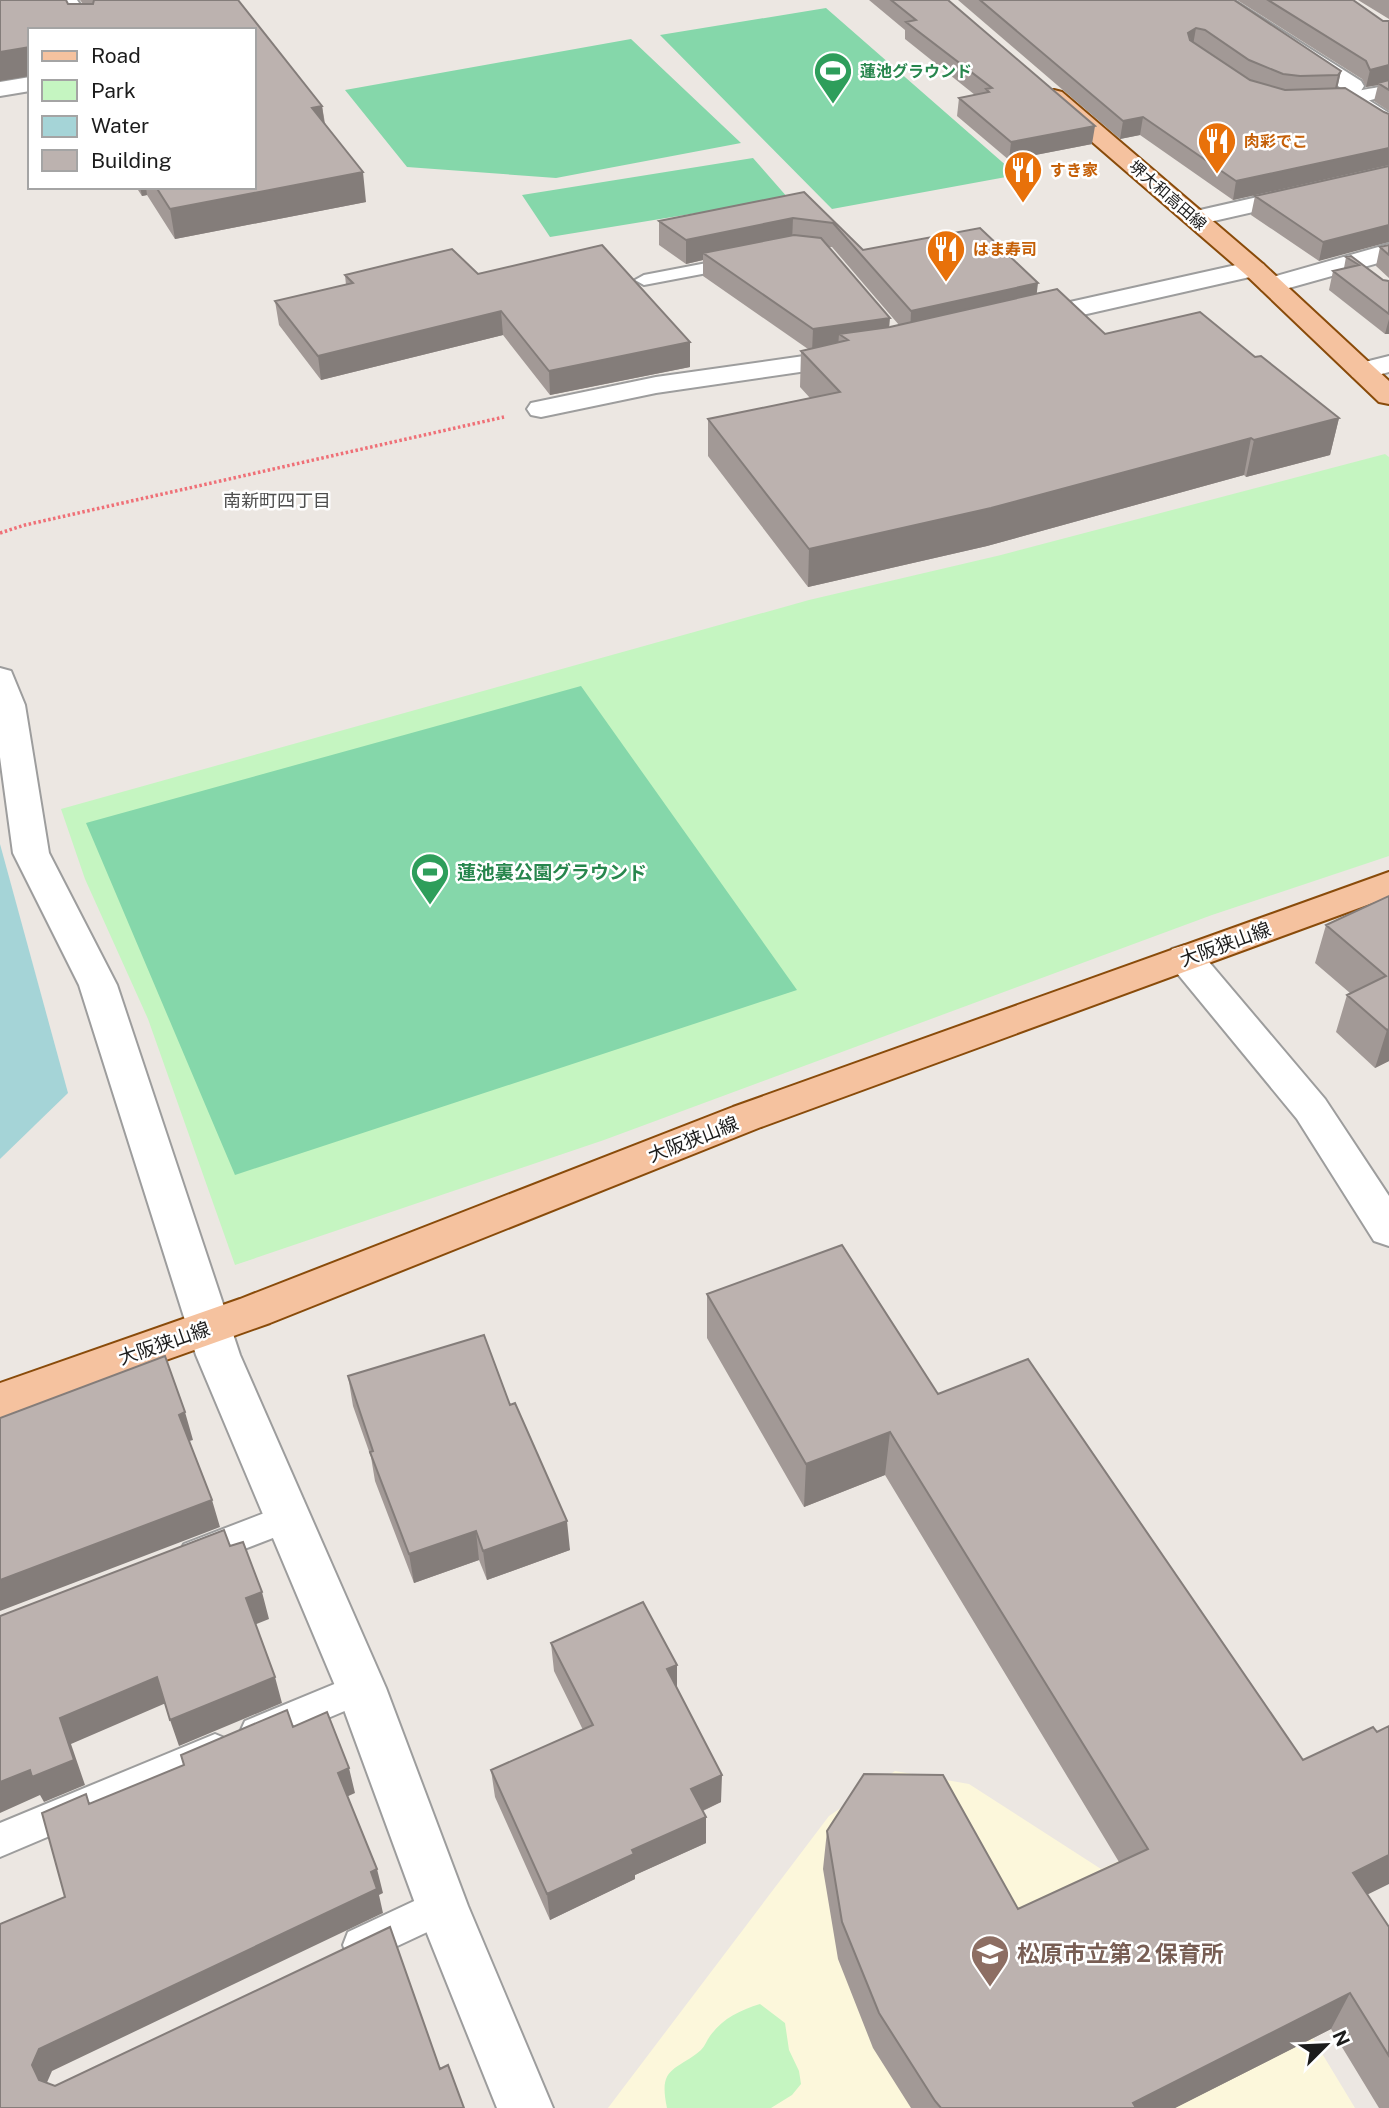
<svg xmlns="http://www.w3.org/2000/svg" width="1389" height="2108" font-family="'Public Sans','Noto Sans JP',sans-serif">
<rect width="100%" height="100%" fill="#ece7e2"/>
<path fill="#fcf7db" d="M895,1771L969,1784L1101,1869L1187,1830L1355,2108H608L829,1816Z"/>
<path fill="#c5f5c1" d="M1385,454L1389,457V856L1212,915L604,1140L235,1265L148,1019L85,879L61,809L809,600L1001,555Z
M760,2004L785,2023L789,2050L799,2071L801,2084L792,2095L771,2108H667C658,2066 675,2072 701,2050C705,2046 707,2040 710,2036C722,2019 740,2010 760,2004Z"/>
<path fill="#85d7aa" d="M826,8L1017,175L832,209L660,35Z
M631,39L741,143L556,178L407,167L345,90Z
M753,158L788,198L550,237L522,195Z
M581,686L797,990L235,1175L86,823Z"/>
<path fill="#a5d4d7" d="M0,844L68,1093L0,1159Z"/>
<g fill="none" stroke-linecap="round" stroke-linejoin="round">
<g stroke="#9d9d9d" stroke-width="4">
<path id="service" d="M1389,85V95C1372,99 1336,113 1321,100C1327,95 1377,88 1389,85Z
M738,257L744,258L747,262L744,266L644,285L635,280L644,275Z
M288,1504L299,1508L304,1518L299,1528L195,1568L184,1564L179,1554L184,1544Z
M361,1673L373,1677L378,1688L373,1699L257,1748L245,1743L240,1732L245,1721Z
M215,1734L227,1739L232,1750L227,1761L0,1857V1823Z
M442,1888L455,1893L460,1906L455,1919L361,1963L348,1958L343,1945L348,1932Z"/>
</g>
<g stroke="#9d9d9d" stroke-width="4">
<path id="minor" d="M57,0H77L97,30H76Z
M1209,0H1233L1361,81L1364,86L1359,94L1389,113V130L1381,128L1338,101L1335,96L1341,88Z
M30,77V91L0,96V82Z
M1389,167V181L1196,225L1187,223L1184,218L1187,213Z
M1389,244V260L1271,293L1262,290L1258,285L1262,280Z
M1254,261L1263,264L1267,269L1263,274L1025,328L1016,326L1012,320L1016,314L1025,312Z
M853,349L862,351L866,357L862,363L656,393L541,417L531,415L527,409L531,403L656,377Z
M1389,356V372L1363,379L1353,377L1349,371L1353,365Z
M0,668L11,671L25,705L49,853L117,985L240,1355L386,1688L468,1906L553,2108H497L416,1906L336,1688L196,1355L79,985L13,853L0,757Z
M1185,945L1198,949L1325,1099L1389,1196V1246L1374,1241L1297,1119L1172,967L1167,958L1172,949Z"/>
</g>
<g stroke="#894b0a" stroke-width="4">
<path id="primary" d="M1054,90L1062,92L1263,264L1389,381V404L1379,402L1245,274L1046,102L1043,97L1046,92Z
M1389,872V897L761,1127L270,1323L0,1419V1383L240,1299L733,1107Z"/>
</g>
<path stroke="#ef7077" stroke-width="3.5" stroke-dasharray="2.5 2.5" stroke-linecap="butt" d="M0,533L25,525L504,417"/>
<use href="#service" fill="#fff" fill-rule="evenodd"/>
<use href="#minor" fill="#fff" fill-rule="evenodd"/>
<use href="#primary" fill="#f5c29f" fill-rule="evenodd"/>
</g>
<path fill="#a29996" fill-rule="evenodd" d="M80,0H238L322,106L325,123L366,202L175,239L147,195L142,196L136,187H254V30H30L68,4H83Z
M869,0H948L1092,144L1009,160L957,116L959,98L975,95L905,39V30Z
M958,0H1234L1341,71L1337,89L1384,112L1389,114V165L1233,200L1140,135L1120,139Z
M1237,0H1353L1383,21H1389V111L1374,101L1378,85L1366,87L1362,79Z
M1358,0H1389V19Z
M1389,166L1319,261L1251,215L1255,196Z
M804,192L863,250L1037,294L1105,334L1255,357L1339,418L1330,455L1246,477L1244,475L987,546L808,587L708,456V419L810,398L800,387L801,351L808,349L703,276V260L686,264L659,245V221ZM828,247H832L899,325L889,327Z
M1389,245V278L1376,266L1380,247Z
M1346,257L1383,280L1389,281V334H1385L1329,290L1333,271L1344,268Z
M478,274L690,367L550,395L503,335L321,380L279,325L275,301L346,285L345,275Z
M1389,896V1061L1375,1068L1336,1032L1347,995L1350,993L1315,963L1326,925Z
M707,1294L938,1394L1367,1894L1389,1927V2108H1379L1331,2029L1175,2108H911L873,2048L838,1959L823,1869L827,1831L1018,1909L1119,1862L885,1475L804,1507L707,1338Z
M348,1376L510,1405L570,1550L487,1580L479,1560L414,1583L375,1481L371,1457L353,1406Z
M551,1643L677,1688L721,1802L703,1811L706,1843L635,1875V1879L550,1920L495,1797L491,1770L583,1730L554,1671Z"/>
<path fill="#847d7a" d="M1196,28L1193,45L1188,33Z
M30,47V76L0,81V52Z
M1389,65V80L1378,83V85L1366,87L1370,70Z
M1341,71L1337,89L1334,93L1338,75Z
M322,106L326,135L312,108Z
M1143,117L1140,135L1120,139L1123,121Z
M1095,126L1092,144L1009,160L1011,142Z
M1389,148V165L1233,200L1236,181Z
M363,172L366,202L175,239L170,209Z
M140,187H146L147,195L142,196Z
M793,218L792,242L703,253V260L686,264V240Z
M1389,225V242L1319,261L1323,242Z
M1038,283L1035,308L910,336L911,311Z
M501,311L503,335L321,380L318,356Z
M890,318L888,341L848,340L839,334L838,348L812,352L813,329Z
M1389,319V334H1385Z
M690,342V367L550,395L549,371Z
M1339,418L1330,455L1246,477L1254,440Z
M1251,438L1244,475L987,546L808,587L809,549Z
M1389,1029V1061L1375,1068L1387,1030Z
M185,1412L193,1440L186,1442L179,1415Z
M890,1432L885,1475L804,1507L806,1464Z
M212,1500L220,1527L0,1611V1580Z
M567,1521L570,1550L487,1580L483,1551Z
M476,1531L479,1560L414,1583L409,1554Z
M262,1592L269,1619L254,1625L246,1598Z
M677,1665V1692L667,1669Z
M157,1677L166,1703L71,1744L85,1785L44,1802L40,1795L0,1813V1782L30,1770L60,1718Z
M275,1677L282,1703L179,1746L170,1720Z
M349,1768L355,1793L344,1798L338,1773Z
M722,1775L721,1802L691,1816V1789Z
M706,1817V1843L635,1875V1879L550,1920L547,1894L632,1850Z
M1389,1855V1884L1334,1911L1353,1873Z
M377,1869L383,1893L379,1895L383,1913L52,2071L45,2087L39,2080L32,2065L39,2049Z
M1350,1993L1331,2029L1175,2108H1131L1133,2103Z"/>
<path fill="#bcb2af" stroke="#847d7a" stroke-width="2" d="M0,0H66L68,4H93L94,0H238L322,106L312,108L363,172L170,209L156,187H254V30H30V47L0,52Z
M891,0H948L1095,126L1011,142L959,98L989,92L986,89L992,88L906,22L916,20Z
M980,0H1234L1341,71L1338,75L1300,76L1283,74L1249,60L1205,30L1196,28L1188,33L1190,40L1250,80L1285,90L1345,88L1384,112L1389,114V148L1236,181L1143,117L1123,121Z
M1268,0H1353L1383,21H1389V65L1370,70L1366,61Z
M1389,80V90L1378,83Z
M1389,166V225L1323,242L1255,196Z
M804,192L863,250L980,228L1038,283L911,311L833,223L793,218L686,240L659,221Z
M794,235L821,238L890,318L813,329L703,253Z
M602,245L690,342L549,371L501,311L318,356L275,301L353,283L345,275L452,249L478,274Z
M1389,245V255L1380,247Z
M1351,256L1383,280L1389,281V314L1333,271L1359,265L1346,257Z
M1057,289L1105,334L1200,312L1255,357L1261,356L1339,418L1254,440L1251,438L991,508L809,549L708,419L840,392L801,351L848,340L839,334L890,327Z
M1389,896V1029L1387,1030L1347,995L1386,976L1326,925Z
M842,1245L938,1394L1028,1359L1303,1760L1373,1727L1377,1732L1389,1726V1855L1353,1873L1389,1927V2056L1350,1993L1133,2103L1136,2108H941L935,2101L879,2013L842,1922L827,1831L864,1774L943,1775L1018,1909L1148,1849L890,1432L806,1464L707,1294Z
M484,1335L510,1405L515,1403L567,1521L483,1551L476,1531L409,1554L370,1452L373,1451L348,1376Z
M165,1356L185,1412L179,1415L212,1500L0,1580V1418Z
M224,1530L230,1546L243,1542L262,1592L246,1598L275,1677L170,1720L157,1677L60,1718L74,1760L32,1777L30,1770L0,1782V1616Z
M643,1602L677,1665L667,1669L722,1775L691,1789L706,1817L632,1850L634,1854L547,1894L491,1770L593,1725L551,1643Z
M287,1710L293,1727L327,1712L349,1768L338,1773L377,1869L371,1872L377,1889L39,2049L32,2065L39,2080L55,2086L390,1927L440,2069L448,2065L464,2108H0V1924L65,1897L42,1813L86,1794L89,1804L184,1765L181,1755Z"/>
<defs>
<g id="stadium-pin" transform="scale(2.0125)"><path d="M0 17L-7.5 6A9.5 9.5 0 1 1 7.5 6Z" fill="#2e9e5b" stroke="#fff"/><path d="M0-5a6.5 5 0 1 0 0 10a6.5 5 0 1 0 0-10ZM-3.5-1.8h7v3.6h-7Z" fill="#fff"/></g>
<g id="restaurant-pin" transform="scale(2.0125)"><path d="M0 17L-7.5 6A9.5 9.5 0 1 1 7.5 6Z" fill="#e8710a" stroke="#fff"/><path d="M-5-6h1v4h1v-4h1v4h1v-4h1v5L-1.5 .5V6h-2V.5L-5-1ZM5-6V6H3V1.5H1.5Q1.5-4 5-6Z" fill="#fff"/></g>
<g id="school-pin" transform="scale(2.0125)"><path d="M0 17L-7.5 6A9.5 9.5 0 1 1 7.5 6Z" fill="#8d6e63" stroke="#fff"/><path d="M0-5L7-2L0 1L-7-2ZM-4 1L0 2.5L4 1V4Q0 6-4 4Z" fill="#fff"/></g>
</defs>
<g fill-rule="evenodd">
<use href="#stadium-pin" x="833" y="71"/>
<use href="#restaurant-pin" x="1217" y="141"/>
<use href="#restaurant-pin" x="1023" y="170"/>
<use href="#restaurant-pin" x="946" y="249"/>
<use href="#stadium-pin" x="430" y="872"/>
<use href="#school-pin" x="990" y="1954"/>
</g>
<g text-anchor="middle" stroke-width="5" stroke-linejoin="round" paint-order="stroke">
<g font-size="16" font-weight="bold" fill="#27864d" stroke="#fff" text-anchor="start">
<text x="860" y="77">蓮池グラウンド</text>
</g>
<g font-size="16" font-weight="bold" fill="#c56008" stroke="#fff" text-anchor="start">
<text x="1244" y="147">肉彩でこ</text>
<text x="1050" y="176">すき家</text>
<text x="973" y="255">はま寿司</text>
</g>
<g font-size="16" fill="#1c1c1c" stroke="#fff">
<text transform="translate(1168 195) rotate(41)" y="6">堺大和高田線</text>
</g>
<g font-size="18" fill="#4f4f4f" stroke="#fff">
<text x="277" y="507">南新町四丁目</text>
</g>
<g font-size="19" font-weight="bold" fill="#27864d" stroke="#fff" text-anchor="start">
<text x="457" y="879">蓮池裏公園グラウンド</text>
</g>
<g font-size="19" fill="#1c1c1c" stroke="#fff">
<text transform="translate(1225 944) rotate(-20)" y="7">大阪狭山線</text>
<text transform="translate(693 1139) rotate(-21)" y="7">大阪狭山線</text>
<text transform="translate(164 1343) rotate(-19)" y="7">大阪狭山線</text>
</g>
<g font-size="23" font-weight="bold" fill="#785e54" stroke="#fff" text-anchor="start">
<text x="1017" y="1962">松原市立第２保育所</text>
</g>
</g>
<rect x="28" y="28" width="228" height="161" fill="#ffffff" stroke="#a4a4a4" stroke-width="2"/>
<rect x="42" y="51" width="35" height="10" fill="#f5c29f" stroke="#a4a4a4" stroke-width="2"/>
<text x="91" y="63" font-size="21" fill="#1c1c1c">Road</text>
<rect x="42" y="80" width="35" height="21" fill="#c5f5c1" stroke="#a4a4a4" stroke-width="2"/>
<text x="91" y="98" font-size="21" fill="#1c1c1c">Park</text>
<rect x="42" y="116" width="35" height="21" fill="#a5d4d7" stroke="#a4a4a4" stroke-width="2"/>
<text x="91" y="133" font-size="21" fill="#1c1c1c">Water</text>
<rect x="42" y="150" width="35" height="21" fill="#bcb2af" stroke="#a4a4a4" stroke-width="2"/>
<text x="91" y="168" font-size="21" fill="#1c1c1c">Building</text>
<g transform="translate(1326 2045) rotate(66)" stroke="#ffffff" stroke-width="5" paint-order="stroke">
<path d="M0-5L12 26L0 18L-12 26Z" fill="#1c1c1c"/>
<text y="-10" font-size="19" font-weight="bold" text-anchor="middle" fill="#1c1c1c">N</text>
</g>
</svg>
